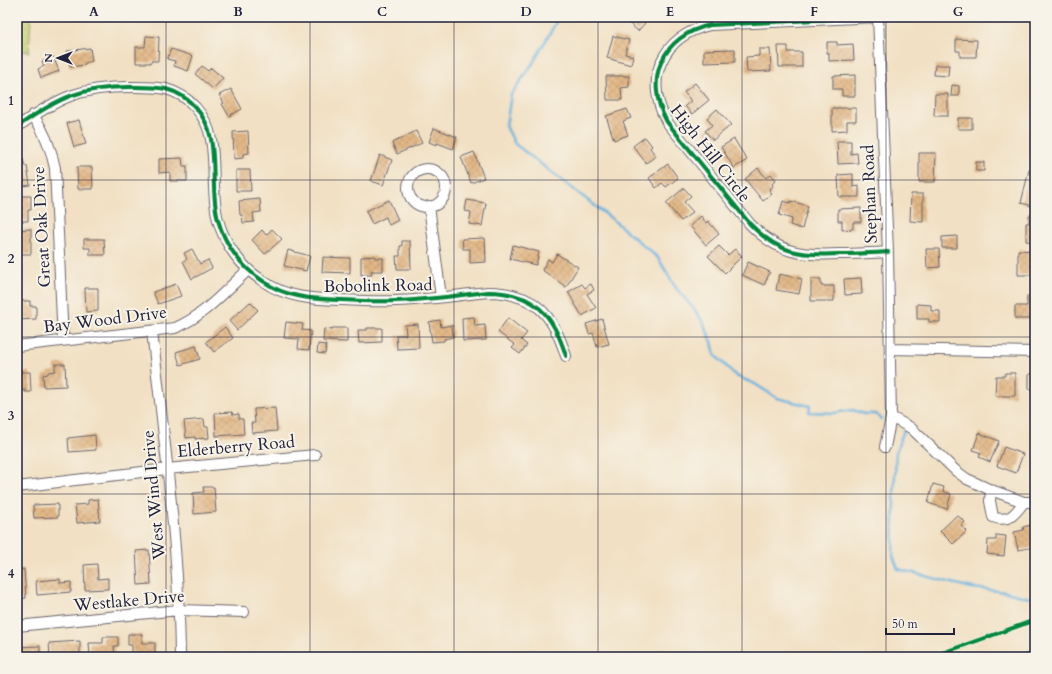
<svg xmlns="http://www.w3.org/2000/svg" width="1052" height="674" font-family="Cardo,serif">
<defs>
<pattern id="grass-dots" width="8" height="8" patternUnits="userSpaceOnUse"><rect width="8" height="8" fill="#c6d476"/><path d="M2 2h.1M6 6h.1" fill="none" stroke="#aab667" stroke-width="1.8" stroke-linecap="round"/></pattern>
<pattern id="building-cross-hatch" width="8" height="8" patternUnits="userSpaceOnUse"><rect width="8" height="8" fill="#e2b785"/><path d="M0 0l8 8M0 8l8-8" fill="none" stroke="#c29d74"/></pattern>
</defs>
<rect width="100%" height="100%" fill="#f7f3e8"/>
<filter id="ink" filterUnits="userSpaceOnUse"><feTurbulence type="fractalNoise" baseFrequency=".025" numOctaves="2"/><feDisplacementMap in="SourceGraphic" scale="8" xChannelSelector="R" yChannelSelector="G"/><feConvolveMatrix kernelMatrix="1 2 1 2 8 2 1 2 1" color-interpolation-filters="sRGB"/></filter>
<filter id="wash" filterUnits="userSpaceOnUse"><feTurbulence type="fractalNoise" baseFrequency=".012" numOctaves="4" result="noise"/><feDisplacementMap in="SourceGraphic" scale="16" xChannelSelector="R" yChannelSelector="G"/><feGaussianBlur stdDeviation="0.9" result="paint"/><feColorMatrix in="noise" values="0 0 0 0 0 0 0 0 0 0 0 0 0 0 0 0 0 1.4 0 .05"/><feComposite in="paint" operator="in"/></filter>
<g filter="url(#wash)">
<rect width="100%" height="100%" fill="#f1e0c3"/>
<path fill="url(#grass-dots)" stroke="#747b58" d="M21,17H31L29,52L22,51L18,52Z"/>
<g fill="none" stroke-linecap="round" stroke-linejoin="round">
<path stroke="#65b1de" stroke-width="2.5" d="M559,17L533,63L511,95L506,126L515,144L612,219L658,258L676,288L694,309L703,322L712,342L715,355L736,376L755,384L777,398L810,406L809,412L834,413L853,410L864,414H876L881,419
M904,430L896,452L894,499L893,556L898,569L972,588L1006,592L1029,598"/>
</g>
<g id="blocks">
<path fill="url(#building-cross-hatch)" d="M622,17H642L640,19L645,23L638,31Z
M146,36L159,37L158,61H151V63H136V47H145Z
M613,36L629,40L625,54L633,56L631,65L607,58Z
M956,39L977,40L976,57H960V51H956Z
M827,42H837V45L853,44L854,60L829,61V53H827Z
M778,46H788V52H802V67H779Z
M90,48L92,61L85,63V65L70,67L67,51Z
M171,49L193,56L188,71L174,66L175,61L167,59Z
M735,49V62L704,63V50Z
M759,49H770L771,71L747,72L746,57L759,56Z
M53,56L59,71L41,78L38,69L44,66L42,61Z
M935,65H949L948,76L934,75Z
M202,66L208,71L211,68L223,78L213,89L195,74Z
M855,75V96H842V89H833V76Z
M606,76H629V87L621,88L622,100H607Z
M695,83L709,100L692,114L685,106L691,101L684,92Z
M952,85L959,86V96H951Z
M231,89L242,109L229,116L222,104L224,103L219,95Z
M935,94H948V116H934Z
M832,108H856V121H847V130L832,131Z
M627,109L631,118L623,121L628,135L614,140L606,116Z
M717,109L731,125L713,140L705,131L712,125L707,118Z
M958,118H972V129H958Z
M79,120L86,144L74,147L67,123Z
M434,128L457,137L453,149L437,143L436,145L429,142Z
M248,131L249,153L243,154V158L234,159L233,132Z
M416,131L422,143L397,154L392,143Z
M645,137L652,146L650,148L656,156L646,163L633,146Z
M734,139L747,160L734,168L721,147Z
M837,141H851V154L857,153L858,163L838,164Z
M474,152L484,178L471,183L461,157Z
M919,153H936L935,182H919Z
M380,155L392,160L383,185L371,181Z
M182,158L183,166H187V181H170V172L159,173V159Z
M23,159L25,166H27L30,185L17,187V160Z
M976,162H984V171H976Z
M668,164L678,178L666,187L662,183L656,188L649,178Z
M77,167H92L93,189H78Z
M758,168L766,178L771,174L776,180L772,184L773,186L769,190L772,194L763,201L745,179Z
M236,170H250L251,191H236Z
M1029,170L1035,172V198L1033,206L1021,203Z
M853,174V187L859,186V197H839L838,175Z
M684,188L691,196L684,202L693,212L681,221L666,203Z
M911,194H923V222L910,221Z
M17,196H31V210H28V221H17Z
M260,199L261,212L253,213L254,222L243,223L242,215H240L239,201Z
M389,200L398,220L389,225L386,217L372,224L366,211Z
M467,200L486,203L482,226L469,224L471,212L465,211Z
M783,201L790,203L791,201L808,206L802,229L790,225L792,219L779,215Z
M861,208V222H853V229L842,230V221H838V209Z
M1029,215L1035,216V242L1026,241V223H1029Z
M701,216L706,223L708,221L719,234L706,245L690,226Z
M31,229V254H18L17,230Z
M272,229L282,239L265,254L252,240L262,230L266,235Z
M957,236V248H942V237Z
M485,238L486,262L470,263V249H463L462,239Z
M84,239H104L105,255H90V248H84Z
M402,241H410L411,269H397L396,256H400V246H402Z
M513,245L539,252L536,265L510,259Z
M719,246L728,255L735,249L742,256L725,273L708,256Z
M192,249L200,264L208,260L212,268L192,279L183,261L187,259L184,253Z
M926,249H939L940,267L927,268Z
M288,250L310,256L306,271L284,266Z
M1018,250L1035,251V263H1033V275H1018Z
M557,254L578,267L566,287L542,270L548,259L552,262Z
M375,256V258H383V271H371L372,275H361V257Z
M323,257L350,258V273L322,272Z
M748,262L770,272L764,285L742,275Z
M779,274L802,279L799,294L776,290Z
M861,278L862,294L845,295L844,279Z
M811,279H821V286H834V301H811Z
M176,284L181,296L158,304L153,292Z
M582,284L585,288L591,284L594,290L587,294L596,308L582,316L568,292Z
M85,288H98V311L86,312Z
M1027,296H1035V319H1015V306H1027Z
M17,301H30V306H36V319L17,320Z
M250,302L258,310L237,330L229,321Z
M917,304L931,305V311H940V322H929V319H917Z
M474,317L475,326L485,325L486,340L463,341L462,318Z
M508,318L527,333L521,340L527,345L520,354L512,348L515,345L498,332Z
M602,319L609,344L597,347L593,333L589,334L586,324Z
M440,320L441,327L452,325L453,337L444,339V341L432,342L429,322Z
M286,322L303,324L302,330L311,331L309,350L298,349L299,339L284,338Z
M418,324L419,348L397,349L396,335H406L405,325Z
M225,327L233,338L214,352L206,342Z
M332,328H347V342L323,341L324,329L332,330Z
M367,328H382V342L359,343L358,330H367Z
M318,344L326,345L325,354L317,353Z
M196,346L200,359L180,365L176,352Z
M55,364H65L66,386L44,387L43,375L48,374V372L55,371Z
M17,370H21V372H30L31,392H25V390H17Z
M1005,373H1015V396H995L996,376H1005Z
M1029,374H1035V389H1029Z
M275,408L277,431L252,433L251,423H255L254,409Z
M232,412L233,415L239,414V419H243L244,434L216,436L215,413Z
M204,419L205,427H208L209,438L195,439V437L186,438L184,421Z
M979,433L999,441L990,462L979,457L981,453L973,450Z
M95,435L96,450L69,452L68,438Z
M1004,447L1023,454L1016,473L997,466Z
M933,484L944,487L943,491L951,494L947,509L928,503Z
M203,487H214L216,512L194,514L193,493L204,492Z
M98,499L100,521L77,523L75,505L88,504V500Z
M58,504V517L34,518L33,505Z
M21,508V520L17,521V509Z
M957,515L965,522L961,526L967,531L953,544L940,531Z
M1035,524V547L1018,550L1014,532L1024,530L1023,527Z
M996,535L1006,536L1004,556L987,554L988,540H996Z
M149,550L151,584L138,585L136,551Z
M97,564L98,579L108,578V589L85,590L84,565Z
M24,569L26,598L17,599V570Z
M60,579V583L71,582V592L37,595L36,581Z
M128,634H142V643H155V657H132V645H128Z
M103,637H118V646H114L115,657H90L89,643H103Z
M80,641V656L50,657L49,643Z
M40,646V654L34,655V657H17V647Z"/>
</g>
</g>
<g filter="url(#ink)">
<use href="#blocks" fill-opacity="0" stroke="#6a646b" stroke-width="1"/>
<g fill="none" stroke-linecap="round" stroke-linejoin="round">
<g stroke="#6a646b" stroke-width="12">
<path id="minor" d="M878,17L710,25C662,36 643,79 667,122L750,224C778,253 800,256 839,254C855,254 871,253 888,252
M878,17L888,252L891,417L885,447
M33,115C45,132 51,148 55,168L63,341
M17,127C59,97 82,86 135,87C145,87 155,87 166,89C189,95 207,116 211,139C216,166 211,194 218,220C225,245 241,267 263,281C286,298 313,299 340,300C359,301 377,302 396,301C427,300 458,295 489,292C535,293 553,314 566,356
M408 188a19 19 0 1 1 38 0a19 19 0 1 1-38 0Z
M429,206L441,297
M152,331C164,439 179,548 180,657
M17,346L175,328C204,316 225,291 248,270
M890,349L1035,352
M891,417L911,428L956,471L967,479L991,490L1024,502H1035
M17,487L167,469L315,455
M991,490L990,501L993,517C1009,523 1015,514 1024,502
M17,626L179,610L244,612"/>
</g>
<use href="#minor" stroke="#fff" stroke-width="10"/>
<g stroke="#22223b" stroke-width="4">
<path id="rail" d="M1024,657L1035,653"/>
</g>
<use href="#rail" stroke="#f7f3e8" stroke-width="2.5" stroke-dasharray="8" stroke-linecap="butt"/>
<g stroke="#f7f3e8" stroke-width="6">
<path id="cycleway" d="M878,17L710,25C662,36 643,79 667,122L750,224C778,253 800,256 839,254C855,254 871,253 888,252
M17,127C59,97 82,86 135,87C145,87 155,87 166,89C189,95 207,116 211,139C216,166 211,194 218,220C225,245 241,267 263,281C286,298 313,299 340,300C359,301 377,302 396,301C427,300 458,295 489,292C535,293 553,314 566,356
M931,657L1035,620"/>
</g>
<use href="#cycleway" stroke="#00873e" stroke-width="4"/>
</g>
</g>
<path fill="none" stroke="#22223b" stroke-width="1" stroke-opacity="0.55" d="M166,17V657M310,17V657M454,17V657M598,17V657M742,17V657M886,17V657M17,180H1035M17,337H1035M17,494H1035"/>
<g text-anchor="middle" stroke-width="4" stroke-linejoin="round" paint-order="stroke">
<g font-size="17" fill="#22223b" stroke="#f7f3e8">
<text transform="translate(711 153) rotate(52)" y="6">High Hill Circle</text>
<text transform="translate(869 194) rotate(-92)" y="6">Stephan Road</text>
<text transform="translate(41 227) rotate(-93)" y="6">Great Oak Drive</text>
<text transform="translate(378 285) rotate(-1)" y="6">Bobolink Road</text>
<text transform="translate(105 319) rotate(-7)" y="6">Bay Wood Drive</text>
<text transform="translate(236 446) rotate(-5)" y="6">Elderberry Road</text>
<text transform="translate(153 495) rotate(-95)" y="6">West Wind Drive</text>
<text transform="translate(129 600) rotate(-5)" y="6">Westlake Drive</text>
</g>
</g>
<rect width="1052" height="674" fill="none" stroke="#f7f3e8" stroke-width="44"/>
<g transform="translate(58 58) rotate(270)" stroke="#f7f3e8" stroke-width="3" paint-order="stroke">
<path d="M0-3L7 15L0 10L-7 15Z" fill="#22223b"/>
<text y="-6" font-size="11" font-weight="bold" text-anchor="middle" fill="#22223b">N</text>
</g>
<path d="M886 628v6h68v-6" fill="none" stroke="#22223b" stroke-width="2"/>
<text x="892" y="628" font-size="12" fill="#22223b" stroke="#f7f3e8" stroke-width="3" paint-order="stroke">50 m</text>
<rect x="22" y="22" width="1008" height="630" fill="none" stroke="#22223b" stroke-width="1.5"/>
<g font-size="13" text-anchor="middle" font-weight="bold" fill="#22223b">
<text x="94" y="16">A</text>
<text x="238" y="16">B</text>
<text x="382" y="16">C</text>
<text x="526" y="16">D</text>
<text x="670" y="16">E</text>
<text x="814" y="16">F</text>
<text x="958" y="16">G</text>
<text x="11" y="105">1</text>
<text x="11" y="263">2</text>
<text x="11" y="420">3</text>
<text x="11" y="578">4</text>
</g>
</svg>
